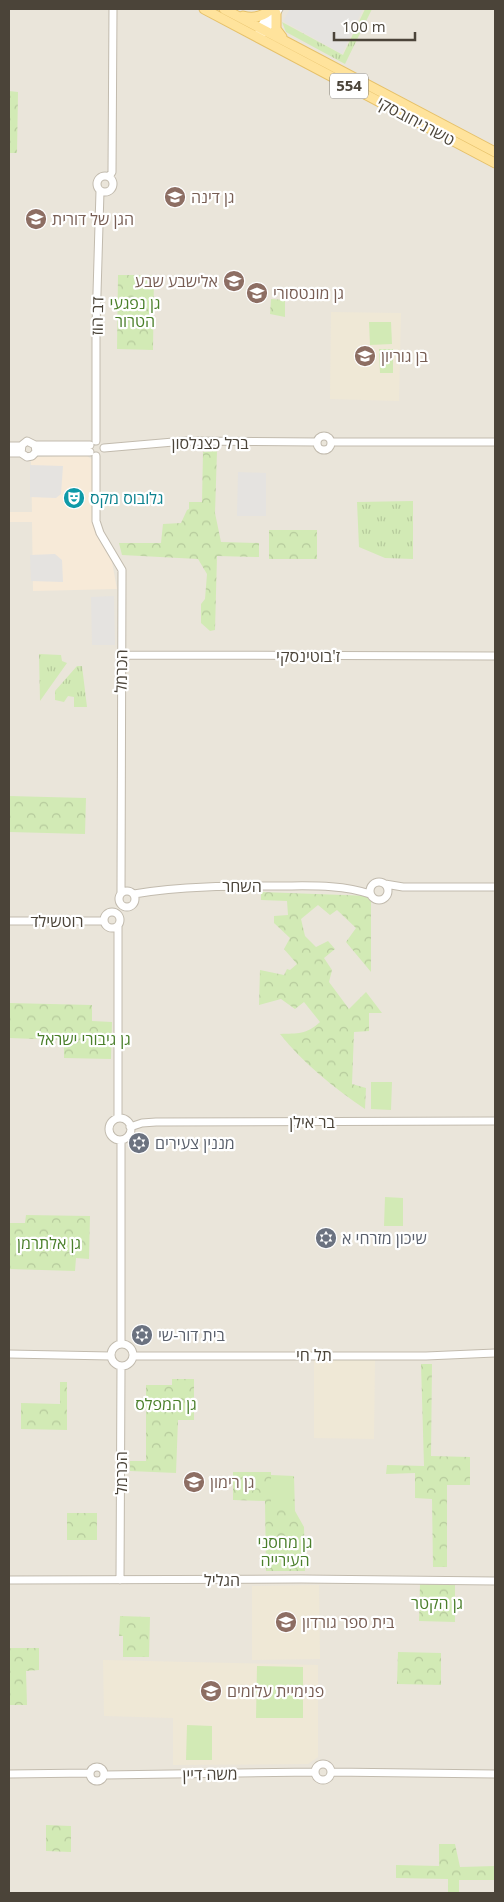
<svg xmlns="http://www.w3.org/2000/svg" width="504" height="1902" font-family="'Open Sans','Noto Sans Hebrew',sans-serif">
<defs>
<pattern id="grass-tufts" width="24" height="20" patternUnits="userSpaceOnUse" patternTransform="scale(1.25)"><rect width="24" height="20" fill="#d2eab5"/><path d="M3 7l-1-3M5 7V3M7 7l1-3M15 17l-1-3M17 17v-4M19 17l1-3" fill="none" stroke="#b6ca9c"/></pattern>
<pattern id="park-crowns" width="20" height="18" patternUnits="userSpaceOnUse" patternTransform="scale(1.25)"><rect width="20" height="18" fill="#d2eab5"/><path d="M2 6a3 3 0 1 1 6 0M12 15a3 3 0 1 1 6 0" fill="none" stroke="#b6ca9c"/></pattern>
</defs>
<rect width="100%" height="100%" fill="#f6f3ec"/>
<path fill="#eae5da" d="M9,9H495V1893H9Z"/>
<path fill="#f7ead8" d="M86,455L94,461L95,518L111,556L117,589L33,591L32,522H9V512H32L31,461L37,457Z"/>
<path fill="#efe8d6" d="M331,312L401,313L399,401L330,399Z
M314,1359L375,1360L374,1439L314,1438Z
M319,1585L320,1659L252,1660V1586Z
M103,1660L318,1665V1757L308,1764L173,1765V1718L104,1716Z"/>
<path fill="url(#grass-tufts)" d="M365,9H372L345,64L286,32L282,22L343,55Z
M413,501V559L385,558L359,547L357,502Z
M39,654L61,655L62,661L67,663L40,701Z
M77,666H82L87,707H74V697L68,696L64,702L55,700V691Z"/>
<path fill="url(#park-crowns)" d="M9,91L18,92L17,153H9Z
M118,275H154L153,350L117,349Z
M271,299L285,300V317L270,314Z
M217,451L215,513L221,542L259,543V557L217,556L215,630L210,631L201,623V604L205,599L207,574L198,559L122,555L119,543H161L163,524L181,523L187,510L189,509V502H202L203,452Z
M269,530H317V559H269Z
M9,796L86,798L85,834L9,832Z
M261,892L371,896V972L346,942L356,928L337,910L330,915L318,905L301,919L305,936L316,947L328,941L335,949L324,958L332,970L329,982L349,1009L366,992L382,1013H369V1031L354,1032L352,1084L366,1088L365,1109C334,1088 303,1063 280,1034C298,1033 306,1035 320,1022L304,1002L295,1009L281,999L259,1005L260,970L284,975L287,969L290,970L297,964L284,949L290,938L274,923V916L288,915L287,901L261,900Z
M9,1003L92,1005V1021L112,1022L111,1059L64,1058V1040L9,1038Z
M26,1215L90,1216L89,1259L76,1258L75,1271L9,1269V1223H25Z
M421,1364H432L431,1456L470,1457V1485H447V1567H433L432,1499L415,1498V1473L386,1474L387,1465L424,1466Z
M172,1379H194V1420H178L176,1473L130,1471V1461H146V1385H172Z
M60,1382H67V1430L21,1429V1403L60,1404Z
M233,1472H271V1475L294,1476L295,1511L304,1527L305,1571H266L265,1501L233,1500Z
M67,1513H97V1540H67Z
M420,1584H455V1622L419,1621Z
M120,1616L150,1617L149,1657H123V1636H119Z
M9,1648H39V1670L26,1671L27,1705H9Z
M398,1652L441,1653V1685L397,1684Z
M46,1825L71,1826V1852L46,1851Z
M439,1844H455L460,1867L495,1866V1880H459V1893H448V1879L396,1878V1865L439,1866Z"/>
<path fill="#d2eab5" d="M369,322H391L392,344L370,345Z
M379,349H393V373H380Z
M371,1082H392L391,1110L371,1109Z
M385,1197L403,1198V1226H384Z
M271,1476H293V1507H271Z
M257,1666L303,1667V1718H256Z
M187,1725L212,1726V1760H186Z"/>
<path fill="#e5e3e0" d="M290,9H363L342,54L283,21Z
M30,465L63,466L61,494L56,498L30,497Z
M238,472L266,473V516H237Z
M55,554L62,560L63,582L31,581L30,555Z
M114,596L115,645H92L91,597Z"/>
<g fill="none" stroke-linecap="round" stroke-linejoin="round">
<g stroke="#c2bbae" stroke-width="9">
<path id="tertiary" d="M259,33L260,28L270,11
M258,38L266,31L279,9
M97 184a8 8 0 1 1 16 0a8 8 0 1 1-16 0Z
M109,177L112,172L113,9
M317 443a7 7 0 1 1 14 0a7 7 0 1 1-14 0Z
M96,441V327L100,191
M331,442H495
M35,445L36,452L32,456L27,457L21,453L22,445L27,441L35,445H90
M9,446H21
M104,448L185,441L317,442
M36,452H90
M9,453H21
M96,456V521L100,533L122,570L121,893
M122,655L495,656
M370 891a9 9 0 1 1 18 0a9 9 0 1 1-18 0Z
M385,884L403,887H495
M119 899a8 8 0 1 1 16 0a8 8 0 1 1-16 0Z
M134,894C182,886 230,886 279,886C309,886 341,884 370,894
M104 920a8 8 0 1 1 16 0a8 8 0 1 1-16 0Z
M9,921H104
M118,926V1118
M109 1129a11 11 0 1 1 22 0a11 11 0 1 1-22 0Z
M130,1127L142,1123L156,1122L495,1121
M121,1140V1344
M111 1355a11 11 0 1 1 22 0a11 11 0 1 1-22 0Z
M9,1354L110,1356
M133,1356H426L495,1353
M9,1580L301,1579L495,1581
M120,1580L121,1367
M315 1772a8 8 0 1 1 16 0a8 8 0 1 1-16 0Z
M90 1774a7 7 0 1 1 14 0a7 7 0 1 1-14 0Z
M331,1772L495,1774
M9,1774L90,1773
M105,1775L315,1772"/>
</g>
<g stroke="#e6c16a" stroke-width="11">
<path id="primary" d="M204,9L495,163
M224,9L495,152
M276,13V29L282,37
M243,16C254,19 262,17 270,10"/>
</g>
<use href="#tertiary" stroke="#fff" stroke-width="7"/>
<use href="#primary" stroke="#ffe39c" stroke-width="9"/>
</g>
<defs>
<g id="school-disc" transform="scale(1.125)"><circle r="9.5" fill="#8d6e63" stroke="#fff"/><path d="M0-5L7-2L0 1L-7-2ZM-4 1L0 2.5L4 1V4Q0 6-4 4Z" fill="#fff"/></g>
<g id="theatre-disc" transform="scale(1.125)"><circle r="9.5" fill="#0f9aa8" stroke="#fff"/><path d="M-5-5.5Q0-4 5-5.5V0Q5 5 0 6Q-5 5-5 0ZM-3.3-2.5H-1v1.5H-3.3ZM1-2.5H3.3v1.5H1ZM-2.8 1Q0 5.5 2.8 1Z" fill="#fff"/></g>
<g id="synagogue-disc" transform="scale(1.125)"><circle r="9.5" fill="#6b7280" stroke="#fff"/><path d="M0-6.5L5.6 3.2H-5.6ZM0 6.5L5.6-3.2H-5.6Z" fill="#fff"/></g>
</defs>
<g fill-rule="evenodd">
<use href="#school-disc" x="175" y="197"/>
<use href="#school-disc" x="36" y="219"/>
<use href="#school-disc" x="234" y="281"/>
<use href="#school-disc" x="257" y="293"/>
<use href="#school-disc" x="365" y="356"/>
<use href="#theatre-disc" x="74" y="498"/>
<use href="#synagogue-disc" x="139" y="1143"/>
<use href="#synagogue-disc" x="326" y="1238"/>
<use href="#synagogue-disc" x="142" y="1335"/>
<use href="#school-disc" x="194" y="1482"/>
<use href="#school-disc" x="286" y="1622"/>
<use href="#school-disc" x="211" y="1691"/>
</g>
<g text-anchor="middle" stroke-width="4.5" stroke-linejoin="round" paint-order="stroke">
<rect fill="#fff" stroke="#817c74" stroke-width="1" x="330" y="73.5" width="38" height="25" rx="4"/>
<g font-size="15" font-weight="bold" fill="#4b4439">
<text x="349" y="91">554</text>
</g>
<g font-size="16" fill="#4b4439" stroke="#fff">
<text transform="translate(416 121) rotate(28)" y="6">טשרניחובסקי</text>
<text transform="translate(97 316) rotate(-89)" y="6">דב הוז</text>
<text x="210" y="449">ברל כצנלסון</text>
<text x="308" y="662">ז'בוטינסקי</text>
<text transform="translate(121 671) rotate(-89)" y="6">הכרמל</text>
<text x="242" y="892">השחר</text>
<text x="57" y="927">רוטשילד</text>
<text x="312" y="1128">בר אילן</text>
<text x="314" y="1361">תל חי</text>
<text transform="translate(121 1473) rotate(-90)" y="6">הכרמל</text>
<text x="222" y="1586">הגליל</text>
<text transform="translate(210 1774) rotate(-1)" y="6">משה דיין</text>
</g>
<g font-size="16" fill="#785e54" stroke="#fff" text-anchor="start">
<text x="191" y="203">גן דינה</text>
<text x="52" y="225">הגן של דורית</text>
<text x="218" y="287" text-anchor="end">אלישבע שבע</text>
<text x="273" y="299">גן מונטסורי</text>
<text x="381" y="362">בן גוריון</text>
<text x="210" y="1488">גן רימון</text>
<text x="302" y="1628">בית ספר גורדון</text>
<text x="227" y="1697">פנימיית עלומים</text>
</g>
<g font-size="16" fill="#4a7f2a" stroke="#fff">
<text x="135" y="309">גן נפגעי<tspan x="135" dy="18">הטרור</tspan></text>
<text x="84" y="1045">גן גיבורי ישראל</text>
<text x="49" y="1249">גן אלתרמן</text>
<text x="166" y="1410">גן המפלס</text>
<text x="285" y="1548">גן מחסני<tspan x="285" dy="18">העירייה</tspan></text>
<text x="437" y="1609">גן הקטר</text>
</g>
<g font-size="16" fill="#0d838f" stroke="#fff" text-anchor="start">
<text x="90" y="504">גלובוס מקס</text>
</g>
<g font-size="16" fill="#5b616d" stroke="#fff" text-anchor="start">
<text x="155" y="1149">מננין צעירים</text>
<text x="342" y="1244">שיכון מזרחי א</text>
<text x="158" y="1341">בית דור-שי</text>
</g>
</g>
<rect width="504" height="1902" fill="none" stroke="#4b4439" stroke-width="20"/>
<path d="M334 32v8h81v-8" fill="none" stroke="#4b4439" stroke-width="2.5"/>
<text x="342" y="32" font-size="15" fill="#4b4439" stroke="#ffffff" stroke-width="4" paint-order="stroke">100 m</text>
</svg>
